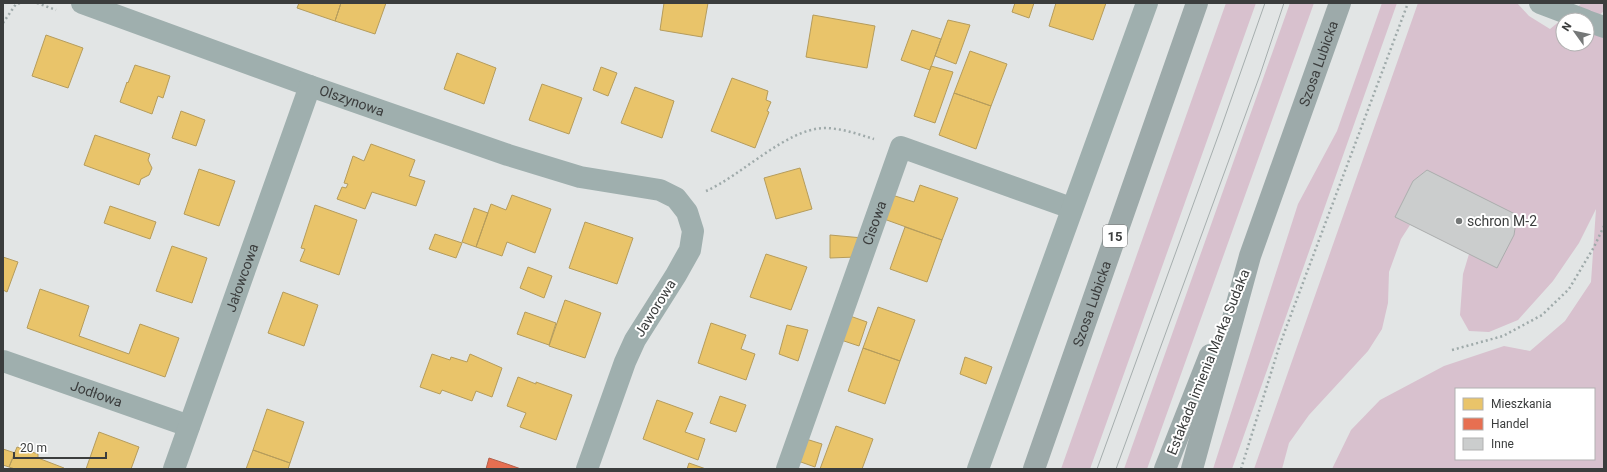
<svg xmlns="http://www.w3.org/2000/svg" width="1607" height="472" font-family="Roboto,sans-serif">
<rect width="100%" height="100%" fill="#e2e5e5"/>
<path fill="#d8c1ce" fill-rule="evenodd" d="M1226,3H1256L1090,469H1061Z
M1290,3H1314L1147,469H1124Z
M1382,3H1397L1232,469H1213L1298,204L1337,131Z
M1418,3H1517L1529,16L1550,29L1582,3H1604V11L1587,26L1563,20V44H1587V29L1604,36V469H1332L1351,430L1380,400L1444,366L1504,346L1530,351L1565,321L1591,282L1596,209L1579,243L1553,281L1518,320L1489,332L1469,331L1460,315L1463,274L1469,254L1497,268L1427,170L1413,181L1395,217L1410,225L1401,239L1389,272L1388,303L1382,329L1368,351L1309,415L1289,443L1282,469H1254ZM1456,389H1594V459H1456Z"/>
<path fill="#e9c46a" stroke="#b59c5c" d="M299,3H341L335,21L297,8Z
M341,3H386L375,34L335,21Z
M664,3H708L702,37L660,30Z
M1015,3H1034L1029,18L1012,12Z
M1056,3H1106L1093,40L1049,26Z
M813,15L875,26L867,68L806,57Z
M948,20L970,25L956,64L935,56Z
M912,30L941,39L930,70L901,60Z
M46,35L83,48L68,88L32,76Z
M970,51L1007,64L991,106L954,93Z
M457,53L496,68L484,104L444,89Z
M135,65L170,76L163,98L158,96L152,114L120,102L127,82L128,83Z
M931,66L953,72L935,123L914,116Z
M601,67L617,73L608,96L593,90Z
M732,78L768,91L766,100L771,102L767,111L769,112L755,148L711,131Z
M542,84L582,98L569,134L529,120Z
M635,87L674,101L662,138L621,123Z
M954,93L991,106L976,149L939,135Z
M181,111L205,120L196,146L172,138Z
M95,135L150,154L148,160L152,168L149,175L141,179L139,185L84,165Z
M371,144L415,160L409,176L425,181L416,206L372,192L365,209L337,199L342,187L346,188L348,184L344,183L353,156L364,161Z
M800,168L812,209L776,219L764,178Z
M199,169L235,181L219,226L184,214Z
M920,185L958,198L942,240L884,219L892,195L914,202Z
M512,195L551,209L535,253L507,242L502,256L476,247L491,204L506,210Z
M315,205L357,220L339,275L300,261L305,249L301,248Z
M110,206L156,222L150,239L104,223Z
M474,208L488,213L476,247L462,242Z
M585,222L633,238L617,284L569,268Z
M905,227L942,240L927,282L890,269Z
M435,234L462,243L456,258L429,249Z
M830,235L863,238L856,257L830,258Z
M172,246L207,258L192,303L156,291Z
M766,254L807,267L791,310L750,297Z
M3,257L18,262L7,292L3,290Z
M528,267L552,276L544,298L520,288Z
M40,289L89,306L79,336L129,354L140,324L179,338L165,377L27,328Z
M283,292L318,305L304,346L268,333Z
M565,300L601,313L585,358L549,346Z
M878,307L915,320L900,361L863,348Z
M525,312L556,323L549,345L517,334Z
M850,316L867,322L859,346L841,340Z
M711,323L746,335L741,349L755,354L746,380L698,363Z
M787,325L808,330L798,361L779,354Z
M863,348L900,361L885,404L848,391Z
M432,354L450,360L451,357L467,362L470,354L502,368L492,397L476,391L472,401L442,390L440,394L420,387Z
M965,357L992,367L986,384L960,374Z
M518,377L536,384V382L572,395L556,440L520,427L526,413L507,406Z
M720,396L746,405L736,432L710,423Z
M657,400L693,413L685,432L705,439L698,460L643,439Z
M267,409L304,422L290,463L253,450Z
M836,426L873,439L862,469H820Z
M99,432L139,447L131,469H86Z
M806,439L822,444L815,467L798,461Z
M17,447L38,454V458L64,468L63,469H15L9,467Z
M3,449L15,453L9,467L3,465Z
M253,450L290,463L288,469H246Z
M689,463L706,469H687Z"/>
<path fill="#e76f51" stroke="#b3604b" d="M489,458L507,464L521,469H486Z"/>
<path fill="#cbcdcd" stroke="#abadad" d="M1427,170L1517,215L1514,235L1497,268L1395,217L1413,181Z"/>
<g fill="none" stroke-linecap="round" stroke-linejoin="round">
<path stroke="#9faaaa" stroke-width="2.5" stroke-dasharray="2 3" stroke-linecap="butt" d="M37,3L56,10
M3,23L16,4L21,3
M706,191C741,176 786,129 824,128C841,128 858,134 874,139
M1452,350L1503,336L1542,315L1569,289L1594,247L1604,226
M1241,469L1280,344L1408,3"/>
<g stroke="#9fafae" stroke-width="22">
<path id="s1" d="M82,3L310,86L508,155L580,177L660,190L676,198L687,212L693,231L690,250L676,275L635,340L625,362L587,469"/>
<path d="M1540,3L1585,20"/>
<path d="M1587,21L1604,27"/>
<path id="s2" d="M3,361L189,426"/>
<path id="s3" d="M174,469L310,86"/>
<path id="s4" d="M787,469L901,147L1071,208"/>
<path d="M978,469L1147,3"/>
</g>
<g stroke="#9daaaa" stroke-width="22">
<path id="s5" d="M1034,469L1197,3"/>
<path d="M1165,469L1210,355"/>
<path id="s6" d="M1192,469L1250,256L1340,3"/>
</g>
<path stroke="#a6aeae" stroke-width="1" d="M1097,469L1221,128L1265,3
M1116,469L1260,75L1284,3"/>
</g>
<circle fill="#757878" stroke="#fff" stroke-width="1.5" cx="1459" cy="221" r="4"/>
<g text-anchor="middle" stroke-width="4" stroke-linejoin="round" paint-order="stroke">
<rect fill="#fff" stroke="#767777" stroke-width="1" x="1103" y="225" width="24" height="22" rx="3"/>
<g font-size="13" font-weight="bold" fill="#3b3d3d">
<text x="1115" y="241">15</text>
</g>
<g font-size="14" fill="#3b3d3d" stroke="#fff">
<text dy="5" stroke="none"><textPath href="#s6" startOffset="425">Szosa Lubicka</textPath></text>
<text dy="5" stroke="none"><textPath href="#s1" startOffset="287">Olszynowa</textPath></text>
<text dy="5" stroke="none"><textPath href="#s4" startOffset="261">Cisowa</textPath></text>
<text dy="5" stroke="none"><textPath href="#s3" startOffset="203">Jałowcowa</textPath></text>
<text dy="5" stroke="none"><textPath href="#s5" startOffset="175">Szosa Lubicka</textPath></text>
<text transform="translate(655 308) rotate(-58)" y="5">Jaworowa</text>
<text transform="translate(1208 362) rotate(-68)" y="5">Estakada imienia Marka Sudaka</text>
<text dy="5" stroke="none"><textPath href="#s2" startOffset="99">Jodłowa</textPath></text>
</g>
<g font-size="14" fill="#3b3d3d" stroke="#fff" text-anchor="start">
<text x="1467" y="226">schron M-2</text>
</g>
</g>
<rect width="1607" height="472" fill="none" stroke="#3b3d3d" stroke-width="8"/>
<rect x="1455" y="388" width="140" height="72" fill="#ffffff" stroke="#b1b1b1"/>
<rect x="1463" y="398" width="20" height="12" fill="#e9c46a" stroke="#b1b1b1"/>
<text x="1491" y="408" font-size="12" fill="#3b3d3d">Mieszkania</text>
<rect x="1463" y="418" width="20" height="12" fill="#e76f51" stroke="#b1b1b1"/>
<text x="1491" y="428" font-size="12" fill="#3b3d3d">Handel</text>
<rect x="1463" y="438" width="20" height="12" fill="#cbcdcd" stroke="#b1b1b1"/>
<text x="1491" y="448" font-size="12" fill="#3b3d3d">Inne</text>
<g transform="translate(1575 32) rotate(303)"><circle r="19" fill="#ffffff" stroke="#b1b1b1"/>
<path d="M0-3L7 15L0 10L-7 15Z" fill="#757878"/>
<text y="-6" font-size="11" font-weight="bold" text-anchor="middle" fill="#3b3d3d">N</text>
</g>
<path d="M14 452v6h92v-6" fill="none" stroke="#3b3d3d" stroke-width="2"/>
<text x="20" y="452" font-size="12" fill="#3b3d3d" stroke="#ffffff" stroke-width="3" paint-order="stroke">20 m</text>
</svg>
